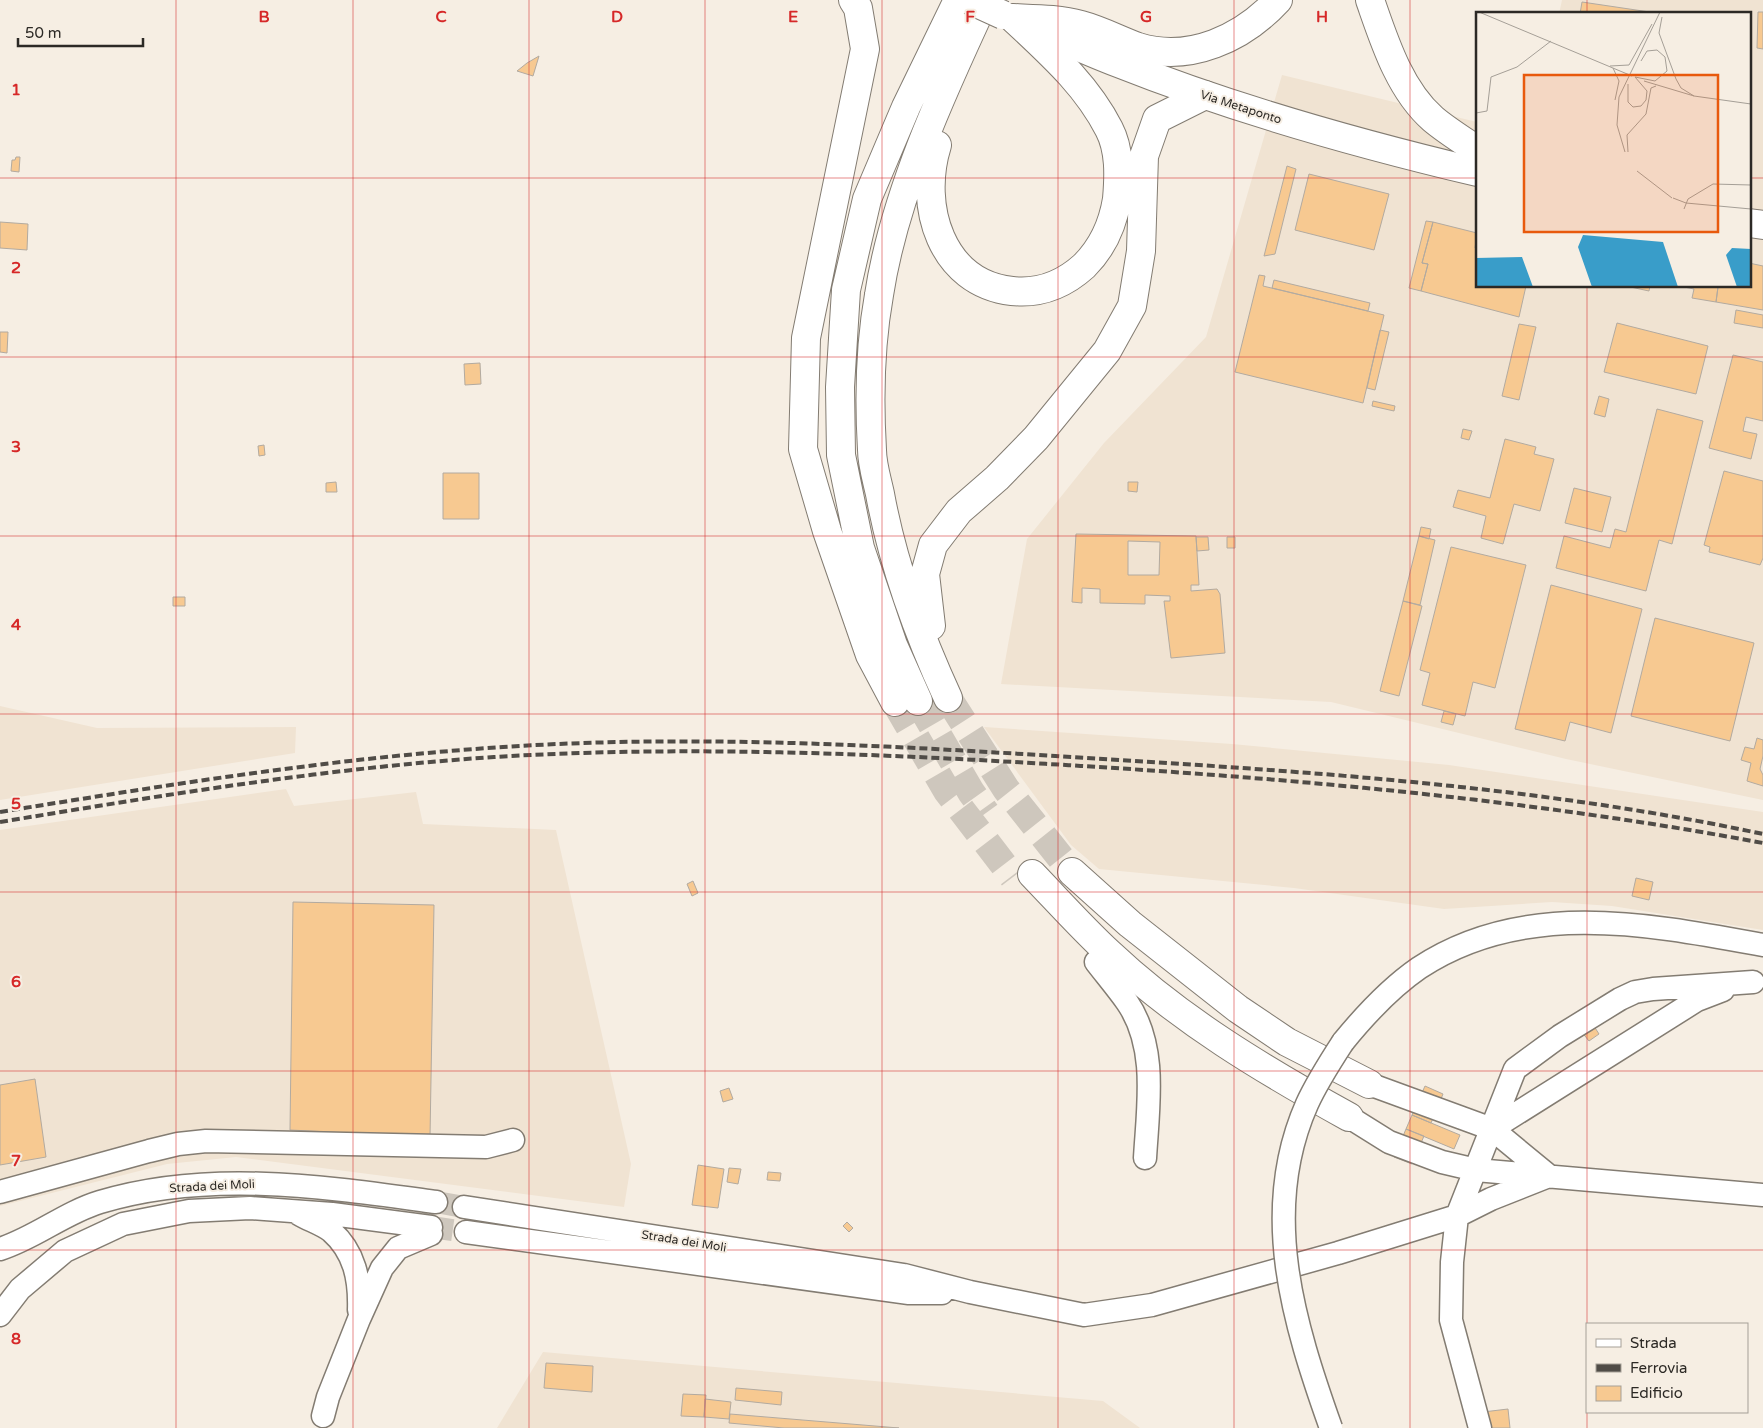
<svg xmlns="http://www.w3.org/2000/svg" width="1763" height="1428" font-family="'Varela Round',sans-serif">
<rect width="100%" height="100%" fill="#f6eee3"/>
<path fill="#f0e3d2" d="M1562,0H1763V800L1566,759L1331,702L1001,684L1027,539L1104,443L1206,337L1282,75L1477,122V286H1749V14H1559Z
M0,706L97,728L296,727L295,753L0,800Z
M984,727L1232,744L1449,765L1763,812V930L1612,906L1552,902L1444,909L1294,888L1099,869L1071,845Z
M286,789L294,806L416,792L423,824L556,830L631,1164L624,1207L236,1157L167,1164L0,1206V830Z
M543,1352L1103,1401L1140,1428H497Z"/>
<path fill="#f7c991" stroke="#b2aaa0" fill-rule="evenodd" d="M1582,2L1663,14H1580Z
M1758,12H1763V49L1757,48Z
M539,56L533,76L517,71L527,63Z
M16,157H20L19,172L11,171L12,160H15Z
M1287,166L1296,169L1275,254L1264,256Z
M1309,174L1389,194L1374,250L1295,230Z
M1426,221L1433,222L1422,263L1428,264L1421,291L1409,288Z
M0,222L28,224L27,250L0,248Z
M1433,222L1477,233L1475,248L1477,249V286H1526L1519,317L1421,291L1428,264L1422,263Z
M1749,263L1763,266V310L1716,302L1718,287L1716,286H1749Z
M1259,275L1265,276L1263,286L1384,315L1363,403L1235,372Z
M1274,280L1370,303L1368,311L1272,288Z
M1626,286H1650L1649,291Z
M1679,286L1718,287L1716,302L1692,298L1694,289Z
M1736,310L1763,315V328L1734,323Z
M1617,323L1708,346L1696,394L1604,372Z
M1519,324L1536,327L1519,400L1502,396Z
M1380,330L1389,332L1375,390L1367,388Z
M0,332H8L7,353L0,352Z
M1733,355L1763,362V421L1746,417L1743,431L1757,434L1751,459L1709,448Z
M480,363L481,384L465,385L464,364Z
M1599,396L1609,399L1605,417L1594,414Z
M1373,401L1395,406L1394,411L1372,406Z
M1657,409L1703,421L1672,544L1659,540L1646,591L1556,568L1564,536L1610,548L1615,529L1626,532Z
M1463,429L1472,431L1469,440L1461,438Z
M1505,439L1536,447L1534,454L1554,459L1540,511L1514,504L1503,544L1481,538L1486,516L1453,507L1458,490L1490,498Z
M264,445L265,455L259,456L258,446Z
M1724,471L1763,481V558L1760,565L1709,552L1710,547L1704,545Z
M443,473H479V519H443Z
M336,482L337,492H326V483Z
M1128,482H1138L1137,492L1128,491Z
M1574,488L1611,497L1602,532L1565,523Z
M1421,527L1431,529L1429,539L1419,536Z
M1076,534L1196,536L1199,585H1191V591L1217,589L1220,594L1225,653L1171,658L1164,601H1170V596L1145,595V604L1100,603V589L1082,588V603L1072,602ZM1128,541L1160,542L1159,575H1128Z
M1419,536L1435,540L1420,605L1403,601Z
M1196,537H1208L1209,550L1197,551Z
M1227,537H1235V548H1227Z
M1451,547L1526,565L1495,688L1473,682L1465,716L1422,705L1430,673L1420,670Z
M1551,585L1642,609L1611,733L1570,722L1565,741L1515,729Z
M173,597H185V606H173Z
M1403,601L1422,606L1399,696L1380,691Z
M1655,618L1754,643L1730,741L1631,716Z
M1444,711L1456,714L1453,725L1441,722Z
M1757,738L1763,740V756L1760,769L1763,775V786L1747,781L1751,763L1741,760L1745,747L1754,749Z
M1636,878L1653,882L1649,900L1632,896Z
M693,881L698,893L692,896L687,884Z
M293,902L434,905L430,1137L290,1130Z
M1592,1023L1599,1034L1589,1041L1581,1031Z
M35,1079L46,1157L0,1165V1085Z
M1425,1086L1443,1094L1431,1123L1412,1115Z
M729,1088L733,1099L723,1102L720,1091Z
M1412,1115L1460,1135L1454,1149L1406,1129Z
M1406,1129L1424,1136L1412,1164L1394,1157Z
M698,1165L724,1169L718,1208L692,1205Z
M729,1168L741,1169L738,1184L727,1182Z
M768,1172L781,1173L780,1181L767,1180Z
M847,1222L853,1228L849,1232L843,1226Z
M546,1363L593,1366L592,1392L544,1388Z
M736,1388L782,1392L781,1405L735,1400Z
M683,1394L706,1395L704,1417L681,1416Z
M705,1399L731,1402L729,1419L704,1417Z
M1508,1409L1510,1428H1485L1483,1412Z
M730,1414L899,1428H784L729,1423Z"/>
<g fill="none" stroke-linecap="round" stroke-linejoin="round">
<path stroke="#cec7bd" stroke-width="22" stroke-dasharray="22 11" stroke-linecap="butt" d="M436,1202L464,1207
M431,1227L466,1232"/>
<path stroke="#cec7bd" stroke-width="28" stroke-dasharray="28 14" stroke-linecap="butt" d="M948,698L1006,789L1072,872
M918,701L971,792L986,813
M895,702L947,791L1013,877"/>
<g stroke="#837c72" stroke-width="25">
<path id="minor" d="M1096,962C1106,975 1117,988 1127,1002C1158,1047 1148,1106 1145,1158
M1343,1042C1365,1015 1390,988 1419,968C1523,899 1649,924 1763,945
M1369,1084L1492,1129L1549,1176
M1349,1117L1389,1142L1442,1162L1476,1170L1763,1195
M1492,1129L1697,1000L1723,990
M0,1192L149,1151L178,1144L206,1141L486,1147L513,1140
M464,1207L904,1275L970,1292L1084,1315L1152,1305L1338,1253L1457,1216L1491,1199L1549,1176
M299,1214C309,1220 322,1224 331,1231C355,1252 360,1280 359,1310
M466,1232L909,1293H942
M0,1249C35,1238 64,1213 100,1202C209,1169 325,1187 436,1202
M0,1315L20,1289L65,1251L123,1224L189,1211L250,1208L332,1214L431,1227
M323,1416L328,1397L359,1319L382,1268L398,1248L431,1234
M1480,1428L1451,1320L1452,1262L1457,1216L1515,1069L1560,1036L1620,999L1635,992L1653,989L1753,982"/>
</g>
<g stroke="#837c72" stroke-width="30">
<path id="major" d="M1016,20C1050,34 1084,50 1118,63C1234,109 1355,143 1477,172
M1749,223L1763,225"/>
</g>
<g stroke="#837c72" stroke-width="30">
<path id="highway" d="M853,0L858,8L865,49L806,338L803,449L827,531L870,655L895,702
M1370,0C1384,40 1399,89 1433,119C1446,130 1462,140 1477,150
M1013,18C1036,19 1059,19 1081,25C1100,30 1119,40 1138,47C1190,63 1243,38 1278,0
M937,145C918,206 941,283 1012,291C1040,294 1063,285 1084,266C1102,248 1113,224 1117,199C1119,176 1120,150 1109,129C1086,84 1049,52 1013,18
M931,626L925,574L933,545L959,511L997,478L1036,438L1107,351L1132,306L1141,251L1144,156L1157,119L1205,95
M948,698C918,633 893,565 880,494C877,480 872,464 872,450C869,399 870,345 879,295C894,196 943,90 985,0
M918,701L893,645L860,548L841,455L840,387L846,290L867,199L906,107L958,0
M1072,872L1130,924L1238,1009L1287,1042L1369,1084
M1032,874C1058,901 1082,928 1109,953C1180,1020 1264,1070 1349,1117"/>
</g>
<use href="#minor" stroke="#fff" stroke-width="22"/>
<use href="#major" stroke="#fff" stroke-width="28"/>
<use href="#highway" stroke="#fff" stroke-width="28"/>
<path stroke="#504c47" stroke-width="4" stroke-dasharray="8 4" stroke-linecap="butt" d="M0,812C167,785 334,758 503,747C714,733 925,748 1135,761C1345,774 1557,790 1763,834
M0,822C164,795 328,768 494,757C690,745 886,754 1082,766C1311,780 1538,801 1763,843"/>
<g stroke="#837c72" stroke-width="25" stroke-linecap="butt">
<path id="minor-bridge" d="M1331,1428C1294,1324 1259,1212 1307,1104C1317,1082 1330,1062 1343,1042"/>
</g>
<g stroke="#837c72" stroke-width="30" stroke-linecap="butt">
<path id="major-bridge" d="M970,0L1003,15"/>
</g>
<use href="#minor-bridge" stroke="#fff" stroke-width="22"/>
<use href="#major-bridge" stroke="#fff" stroke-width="28"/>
</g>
<path fill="none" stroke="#d62828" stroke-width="1" stroke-opacity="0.55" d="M176,0V1428M353,0V1428M529,0V1428M705,0V1428M882,0V1428M1058,0V1428M1234,0V1428M1410,0V1428M1587,0V14M0,178H1477M1749,178H1763M1587,286V1428M0,357H1763M0,536H1763M0,714H1763M0,892H1763M0,1071H1763M0,1250H1763"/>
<g text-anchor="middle" stroke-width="4" stroke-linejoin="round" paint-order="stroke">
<g font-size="12" fill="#2c2925" stroke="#f6eee3">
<text transform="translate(1241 107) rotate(18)" y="4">Via Metaponto</text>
<text transform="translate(212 1186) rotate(-3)" y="4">Strada dei Moli</text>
<text transform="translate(684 1241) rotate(9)" y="4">Strada dei Moli</text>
</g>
</g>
<g transform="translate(1476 12)">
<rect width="275" height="275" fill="#f6eee3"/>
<path d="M107,223L187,230L202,275H116L102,235ZM256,236L275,237V275H261L250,243ZM46,245L57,275H0V246Z" fill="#399dc9"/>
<path fill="none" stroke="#a59f97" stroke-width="1" d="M3,0L156,64M186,5L183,21L200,67L205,76L218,84M134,54L153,53L176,12M137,56L143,69L139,88M159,65L179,69L191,59L189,45L181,38L171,39L165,49M168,69L218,84L275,92M152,72V90L157,95L165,94L170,88L171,79L159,65M0,101L11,99L15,65L41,55L75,29M149,140L141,113L143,85L184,0M152,140L151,123L170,102L175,76L180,74M161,159L196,186M197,186L210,191L275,197M208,197L212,187L237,172L275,173"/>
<path fill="#e8590c" fill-opacity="0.15" stroke="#e8590c" stroke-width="2.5" d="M48,63H242V220H48Z"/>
<rect width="275" height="275" fill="none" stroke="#2c2925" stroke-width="2.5"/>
</g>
<g font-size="16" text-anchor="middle" font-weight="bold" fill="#d62828" stroke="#f6eee3" stroke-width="4" stroke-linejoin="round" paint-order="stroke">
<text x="264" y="22">B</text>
<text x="441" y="22">C</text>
<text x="617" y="22">D</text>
<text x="793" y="22">E</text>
<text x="970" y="22">F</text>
<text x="1146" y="22">G</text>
<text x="1322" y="22">H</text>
<text x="16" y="95">1</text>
<text x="16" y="273">2</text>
<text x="16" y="452">3</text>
<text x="16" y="630">4</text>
<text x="16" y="809">5</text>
<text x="16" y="987">6</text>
<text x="16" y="1166">7</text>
<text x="16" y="1344">8</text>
</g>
<rect x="1586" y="1323" width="162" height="90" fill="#f6eee3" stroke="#a59f97"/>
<rect x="1596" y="1339" width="25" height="8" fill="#ffffff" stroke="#a59f97"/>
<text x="1630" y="1348" font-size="15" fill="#2c2925">Strada</text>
<rect x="1596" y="1364" width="25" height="8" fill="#504c47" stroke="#a59f97"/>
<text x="1630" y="1373" font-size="15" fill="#2c2925">Ferrovia</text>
<rect x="1596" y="1386" width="25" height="15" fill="#f7c991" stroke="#a59f97"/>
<text x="1630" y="1398" font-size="15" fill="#2c2925">Edificio</text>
<path d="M18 38v8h125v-8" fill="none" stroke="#2c2925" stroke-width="2.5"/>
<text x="25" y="38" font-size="15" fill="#2c2925" stroke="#f6eee3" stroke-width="4" paint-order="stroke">50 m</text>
</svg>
